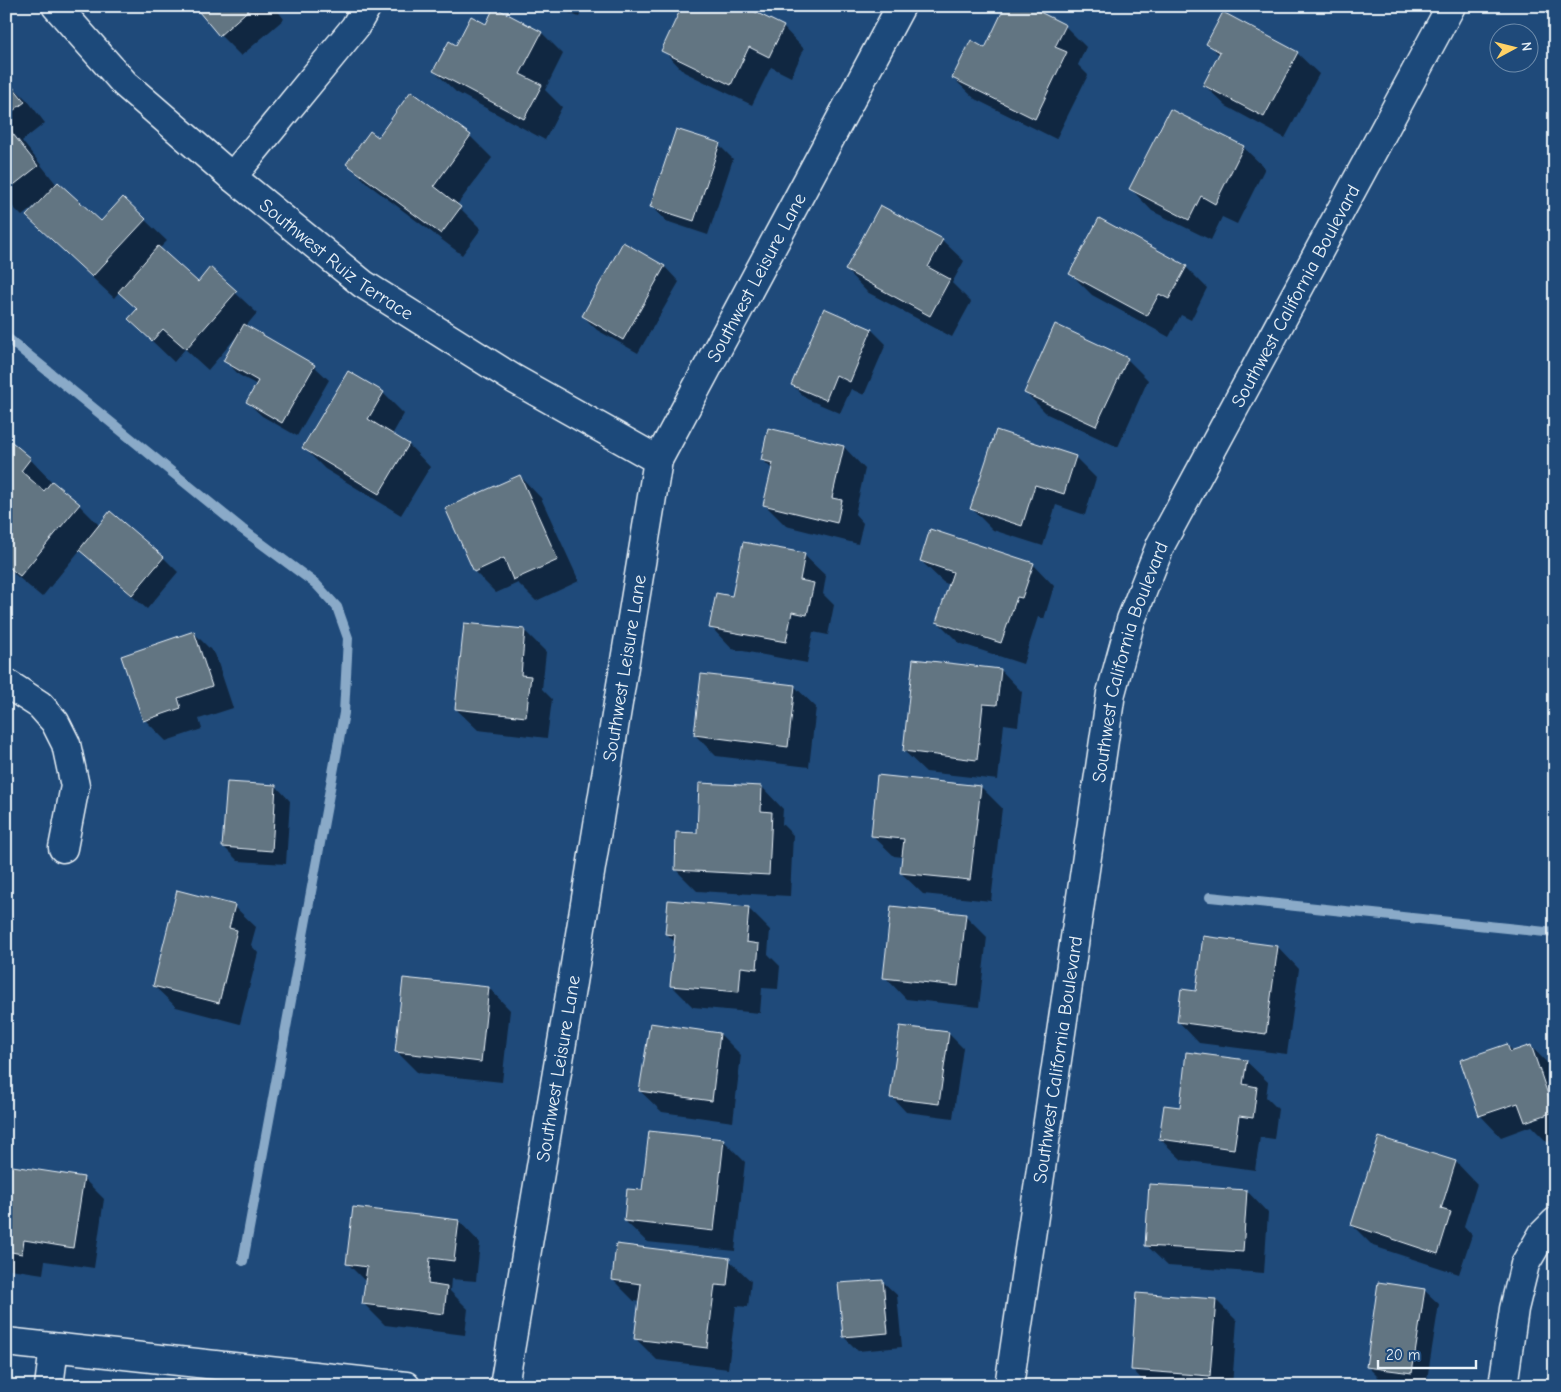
<svg xmlns="http://www.w3.org/2000/svg" width="1561" height="1392" font-family="'Comic Neue',sans-serif">
<rect width="100%" height="100%" fill="#1f4a7a"/>
<filter id="ink" filterUnits="userSpaceOnUse"><feTurbulence type="fractalNoise" baseFrequency=".02" numOctaves="2"/><feDisplacementMap in="SourceGraphic" scale="10" xChannelSelector="R" yChannelSelector="G"/><feConvolveMatrix kernelMatrix="1 2 1 2 8 2 1 2 1" color-interpolation-filters="sRGB"/></filter>
<g filter="url(#ink)">
<path fill="#0007" d="M196,6H274L284,19L241,56L220,35Z
M551,6H584L579,17Z
M692,11L783,27L804,49L791,77L771,67L752,105L684,72L663,50Z
M486,26L542,33L563,54L545,90L562,107L545,140L456,92L434,71L457,46Z
M1065,26L1086,47L1078,65L1088,75L1056,139L975,99L953,78L986,49Z
M1208,43L1297,53L1319,74L1285,138L1226,106L1204,85L1220,56Z
M6,80L28,101L45,123L22,141L57,185L101,223L145,220L167,241L159,249L198,283L210,269L257,313L246,326L314,366L329,380L297,436L262,416L247,402L257,385L239,375L225,360L237,336L208,370L185,349L174,362L129,319L138,310L119,292L114,298L49,237L36,205L22,216L6,200Z
M411,93L470,136L492,158L457,205L481,229L462,255L369,185L348,164L378,138Z
M719,145L733,159L708,235L666,221L652,206Z
M1243,147L1265,168L1237,224L1222,217L1211,240L1152,211L1131,189Z
M942,240L964,261L952,283L971,302L952,337L867,292L846,270Z
M623,244L665,267L679,282L638,353L597,330L583,316Z
M1186,267L1207,288L1191,320L1181,315L1169,337L1092,295L1071,274Z
M872,330L886,344L864,395L851,389L840,413L807,399L792,385Z
M1127,359L1148,380L1118,447L1047,414L1026,393Z
M383,393L404,414L392,435L409,445L430,467L401,515L325,469L304,448Z
M768,429L844,447L865,469L855,514L863,523L858,544L786,526L765,505L773,470L762,459Z
M6,439L30,459L51,481L79,505L100,526L110,513L164,558L178,572L147,609L95,564L80,550L42,597L6,567Z
M1075,457L1096,478L1085,515L1056,505L1043,546L993,530L972,509Z
M520,476L541,498L579,581L536,601L518,583L496,593L475,572L447,509Z
M804,555L826,576L823,594L834,605L828,635L813,632L807,663L732,649L711,627L733,598Z
M921,561L1033,564L1054,586L1044,619L1038,617L1023,664L959,643L938,622L950,585L943,582Z
M525,631L546,652L542,689L552,699L547,738L478,730L456,709Z
M194,633L215,654L233,708L199,719L202,729L166,741L145,720Z
M1001,670L1022,692L1018,726L1004,724L998,780L926,772L904,751Z
M794,686L816,707L809,767L716,756L695,735Z
M276,786L290,801L286,864L238,861L224,847Z
M762,787L783,809L782,824L793,835L790,896L697,891L676,870L698,834Z
M981,787L1002,808L991,901L923,894L901,873L903,857L894,856L872,835Z
M234,906L256,927L251,945L258,953L240,1024L176,1007L154,986Z
M748,908L770,930L768,954L780,966L778,989L762,988L760,1013L693,1007L672,986L676,943L666,933Z
M965,915L987,937L979,1007L906,999L885,977Z
M1278,947L1299,969L1287,1054L1199,1043L1178,1021Z
M489,988L510,1010L502,1082L418,1073L397,1052Z
M948,1033L963,1048L953,1118L906,1112L892,1097Z
M720,1034L741,1055L733,1122L662,1112L640,1091Z
M1507,1045L1514,1052L1531,1046L1552,1068L1555,1074V1140L1547,1142L1531,1126L1501,1137L1480,1115Z
M1246,1061L1268,1082L1266,1097L1278,1109L1274,1139L1260,1137L1255,1170L1182,1160L1160,1139L1181,1108Z
M1380,1138L1456,1162L1477,1184L1464,1226L1472,1235L1459,1274L1373,1246L1352,1225Z
M723,1140L745,1162L735,1251L647,1242L625,1221Z
M6,1166L83,1178L104,1199L94,1268L45,1261L43,1274L10,1269L6,1266Z
M1247,1191L1268,1213L1264,1273L1168,1266L1146,1245Z
M459,1221L480,1243L476,1281L451,1279L450,1291L468,1309L465,1335L385,1325L364,1304L366,1282L347,1263Z
M729,1260L751,1281L748,1307L736,1306L728,1369L657,1360L635,1338L640,1302L634,1301L613,1280Z
M882,1281L897,1295L902,1347L858,1351L844,1337Z
M1424,1290L1439,1304L1426,1386L1381,1380L1367,1366Z
M1216,1300L1237,1321L1232,1386H1148L1132,1369Z"/>
<g fill="none" stroke-linecap="round" stroke-linejoin="round">
<path stroke="#8aaac8" stroke-width="10" d="M6,337L242,529L316,584L337,607L348,638L344,713L243,1261
M1210,897L1555,933"/>
</g>
<path fill="#627482" stroke="#e8f1f8" d="M194,6H253L219,36Z
M682,6L691,9L693,6H743L784,26L769,57L749,47L731,85L661,51Z
M1005,6H1028L1066,25L1055,47L1067,52L1035,119L952,78L971,40L985,48Z
M494,7L542,32L520,74L542,85L524,119L433,71L449,41L456,45L471,16L486,24Z
M1223,12L1298,52L1264,117L1203,85L1220,52L1206,44Z
M6,78L25,102L6,116Z
M411,91L471,135L434,186L461,207L441,234L346,164L370,131L378,137Z
M1170,109L1244,146L1215,204L1201,196L1189,220L1129,189Z
M6,125L38,166L6,191Z
M676,129L720,143L694,221L650,207Z
M58,182L101,221L123,197L146,219L92,277L26,216Z
M880,205L943,239L928,267L950,279L930,316L845,270Z
M1099,218L1187,266L1169,299L1159,294L1147,316L1069,274Z
M623,242L665,266L623,340L582,316Z
M158,246L198,282L210,267L237,291L186,349L163,329L152,341L128,319L137,309L118,292Z
M824,308L872,329L850,382L836,375L826,400L791,385Z
M244,324L315,365L282,423L246,402L258,381L223,361Z
M1055,324L1128,358L1096,426L1024,393Z
M348,371L384,392L368,419L409,444L379,494L302,448Z
M768,428L844,446L832,498L842,500L837,523L763,505L773,463L761,460Z
M996,430L1076,456L1064,494L1035,485L1022,526L970,509Z
M6,437L31,458L21,471L44,491L52,481L80,504L20,576L6,565Z
M520,475L558,560L513,580L504,558L474,572L445,508Z
M110,511L164,557L132,595L79,550Z
M930,529L1034,563L1022,598L1017,597L1001,643L936,622L953,572L920,561Z
M743,542L805,553L800,580L814,583L807,615L792,612L786,642L709,628L716,593L732,596Z
M464,623L525,629L521,675L531,676L526,717L455,709Z
M194,631L212,686L178,698L181,708L143,721L121,656Z
M913,659L1001,669L997,705L983,704L977,760L903,751Z
M701,674L795,685L788,747L694,735Z
M877,775L981,786L970,880L900,873L904,839L871,836Z
M227,782L276,785L272,851L222,847Z
M699,783L762,786L761,811L772,812L769,875L675,870L676,832L697,833Z
M177,890L235,905L229,928L237,930L219,1003L153,986Z
M668,900L749,907L746,942L759,944L757,969L741,967L739,992L670,986L675,935L665,934Z
M891,906L966,914L958,986L883,978Z
M1203,936L1278,946L1266,1034L1177,1022L1181,989L1196,991Z
M403,978L489,987L481,1062L395,1052Z
M650,1023L720,1033L712,1101L639,1091Z
M900,1026L949,1032L939,1104L890,1098Z
M1507,1044L1510,1052L1531,1045L1554,1112L1525,1122L1518,1103L1479,1116L1460,1060Z
M1186,1052L1247,1060L1243,1084L1257,1087L1253,1118L1239,1116L1234,1149L1159,1139L1164,1105L1180,1107Z
M649,1131L724,1139L714,1231L624,1221L627,1189L642,1190Z
M1379,1137L1456,1161L1441,1209L1451,1212L1438,1254L1351,1225Z
M6,1165L84,1177L73,1248L24,1240L22,1254L6,1251Z
M1149,1184L1247,1190L1243,1252L1145,1246Z
M353,1207L459,1220L454,1261L430,1258L428,1284L447,1287L444,1314L362,1304L367,1267L346,1264Z
M616,1244L730,1258L727,1286L715,1285L707,1348L634,1339L641,1284L612,1280Z
M883,1280L888,1333L843,1337L838,1283Z
M1378,1282L1425,1289L1412,1373L1366,1367Z
M1136,1293L1216,1299L1210,1376L1131,1370Z"/>
<g fill="none" stroke-linecap="round" stroke-linejoin="round">
<g stroke="#e8f1f8" stroke-width="31">
<g id="street">
<path id="s1" d="M56,6L125,84L232,177L363,284L514,379L658,460"/>
<path d="M232,177L355,27L367,6"/>
<path d="M6,683L40,705L55,722L66,744L75,786L63,848"/>
<path d="M6,1342L406,1386"/>
<path d="M49,1386L54,1348"/>
<path id="s2" d="M504,1386L569,1001L658,460L901,6"/>
<path d="M1503,1386L1514,1309L1525,1264L1542,1235L1555,1222"/>
</g>
</g>
<g stroke="#e8f1f8" stroke-width="31">
<g id="secondary">
<path id="s3" d="M1009,1386L1111,693L1131,620L1161,544L1451,6"/>
</g>
</g>
<use href="#street" stroke="#1f4a7a" stroke-width="28"/>
<use href="#secondary" stroke="#1f4a7a" stroke-width="28"/>
</g>
</g>
<g text-anchor="middle" stroke-width="5" stroke-linejoin="round" paint-order="stroke">
<g font-size="19" fill="#e8f1f8" stroke="#1f4a7a">
<text dy="7" stroke="none"><textPath href="#s1" startOffset="379">Southwest Ruiz Terrace</textPath></text>
<text dy="7" stroke="none"><textPath href="#s2" startOffset="1146">Southwest Leisure Lane</textPath></text>
<text dy="7" stroke="none"><textPath href="#s3" startOffset="1140">Southwest California Boulevard</textPath></text>
<text dy="7" stroke="none"><textPath href="#s3" startOffset="735">Southwest California Boulevard</textPath></text>
<text dy="7" stroke="none"><textPath href="#s2" startOffset="728">Southwest Leisure Lane</textPath></text>
<text dy="7" stroke="none"><textPath href="#s3" startOffset="330">Southwest California Boulevard</textPath></text>
<text dy="7" stroke="none"><textPath href="#s2" startOffset="322">Southwest Leisure Lane</textPath></text>
</g>
</g>
<rect width="1561" height="1392" fill="none" stroke="#1f4a7a" stroke-width="25"/>
<rect x="12" y="12" width="1536" height="1367" fill="none" stroke="#e8f1f8" stroke-width="2" filter="url(#ink)"/>
<g transform="translate(1514 48) rotate(83)"><circle r="24" fill="#1f4a7a" stroke="#6f8dac"/>
<path d="M0-4L9 19L0 12L-9 19Z" fill="#ffd166"/>
<text y="-8" font-size="14" font-weight="bold" text-anchor="middle" fill="#e8f1f8">N</text>
</g>
<path d="M1378 1360v8h98v-8" fill="none" stroke="#e8f1f8" stroke-width="2.5"/>
<text x="1386" y="1360" font-size="15" fill="#e8f1f8" stroke="#1f4a7a" stroke-width="4" paint-order="stroke">20 m</text>
</svg>
